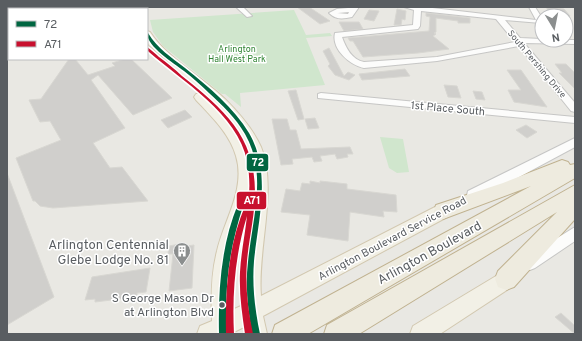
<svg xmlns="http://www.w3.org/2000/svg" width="582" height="341" font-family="Overpass,sans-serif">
<rect width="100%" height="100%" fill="#e9e8e3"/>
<path fill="#d0e6cd" d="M294,10L306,35L330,33L332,36L306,38L325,85L240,93L241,107L225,94H222L163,46L153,32L150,20Z
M380,137L403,139L409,172L397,173L389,168Z"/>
<path fill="#d0cfcc" stroke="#d8d7d2" d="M297,7H309L330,21L320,24Z
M546,7L564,9L570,16H552Z
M397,9L406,11L405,20L402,19L401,25H394Z
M369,10L379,11L374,21L364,19Z
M426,13L470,18V23H458V21L436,18V32L434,33L436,34L433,36L449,49L418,53L363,57L353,41H350L348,38L429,31L430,17L426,16Z
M339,22H359L363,29L344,31Z
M329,48L344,76L348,72L355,75L349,80L335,75L328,66L330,64L323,51Z
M69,59H75L88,75L115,66L112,63L125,59H131L172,98L133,115L98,75L91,80L125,128L93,143L110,168L122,167L148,201L53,208L40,206L35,201H33L16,158L61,140L50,121L40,122L29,100L41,99Z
M555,64H566L575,73V89L559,73H562Z
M405,69L410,76L362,80L359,74Z
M507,70H521L547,107L514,102L508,90H521Z
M444,85L457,86L461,98L448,97Z
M296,90L304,119L298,120L288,91Z
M473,91L482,92L485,100L476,99Z
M185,110L192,117L168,128L161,120Z
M315,118L319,128L308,129L305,119Z
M272,119H287L290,130H296L301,149L350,147L353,154H347L348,157L337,159L335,154L320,156L322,161L314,162L312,157L292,159L293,164L281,165Z
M526,125L537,132L527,138L516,130Z
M7,173L54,297L7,325Z
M310,181L320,183V181L347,184V189L396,195L397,212L383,211L384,217L350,212L348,241L307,235L310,215L281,212L286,189L300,191L302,183L310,184Z
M180,244L179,247L194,245L192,288L169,291L173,254H168L169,246Z
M150,268L146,292L137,293V296L119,299L95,302V299L85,300L92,277Z
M561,313L575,326V334L555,317Z"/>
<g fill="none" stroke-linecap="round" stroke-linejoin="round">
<g stroke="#c6c6c5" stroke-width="2">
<path id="minor" d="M236,7H243L252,16L247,17Z
M359,7L352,17C343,19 336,20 329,13L337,9ZM349,12L348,14L337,13H338Z
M404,7H424L536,20L529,7H535L542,18L541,23L505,20L520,38L542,39V40H575V44L524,43L575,103V112L571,111L519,46L437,61L364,68C350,65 331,49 335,33L413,25L414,10ZM421,11L496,19L515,42L437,57L364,62C352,60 346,48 342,37L418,29L420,26Z
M321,93L575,117V123L318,98V94Z
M575,138V147L478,199L473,200L468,199L467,195L468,191Z
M575,227V241L535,268L530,270L525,268L522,263L525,258Z"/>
</g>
<g stroke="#d2c8b0" stroke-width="2">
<path id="major" d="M119,7H129L130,9H120Z
M147,31L150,32C167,58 202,77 225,99C239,113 253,129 261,147C278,189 257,250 261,296L437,206L443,204L449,206L451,211L449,216L263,316L267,334H245L244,327L234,332V334H197L200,326L212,321C211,297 211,274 217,251C224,220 246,189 236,156C230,134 211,116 196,100L194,97L196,94H204C220,111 236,127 247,147L235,126L216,104L149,45L147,42ZM251,195L242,262L241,306L232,310V281L235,249Z
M506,270L513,272L516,279L513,286L440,334H410L413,326Z"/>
</g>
<g stroke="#c0b290" stroke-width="2">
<path id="highway" d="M562,160L568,162L570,165L575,164V178L308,334H272L275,325L531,186L443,219L436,217L434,211L436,205L503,183Z
M575,185V219L514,287L506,290L498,287L495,279L498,271L557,212L359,334H324L327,325Z"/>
</g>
<use href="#minor" fill="#fcfcfb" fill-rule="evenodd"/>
<use href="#major" fill="#f2f0e6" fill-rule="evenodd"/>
<use href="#highway" fill="#eeebdf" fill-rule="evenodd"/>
<g stroke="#fff" stroke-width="3">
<path id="bus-1" d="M147,33H148C158,49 171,57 185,68C209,87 234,108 249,133C272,173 258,219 254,261C252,286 255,310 260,334H252C248,310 245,286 248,262C252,219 268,174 245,134C236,118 222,105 209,93C201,85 193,78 184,71C174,63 147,47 147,33Z
M238,204H242L243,206C229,250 224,288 227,334H219C218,291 221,245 238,204Z"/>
</g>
<g stroke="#fff" stroke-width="3">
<path id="bus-2" d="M147,47C151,50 155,53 159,57C167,63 175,69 182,76C223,109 255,135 255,192C255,215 249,238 247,261C245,286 248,310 253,334H245C242,313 239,293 240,272C241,253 245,235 247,216C235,255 232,294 234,334H226C225,291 228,246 245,206H248C250,191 250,176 247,161C238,114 182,81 149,52L147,50Z"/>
</g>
<use href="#bus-1" fill="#006641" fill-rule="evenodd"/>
<use href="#bus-2" fill="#c8102e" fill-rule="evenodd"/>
</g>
<defs>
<g id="building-pin" transform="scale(0.9)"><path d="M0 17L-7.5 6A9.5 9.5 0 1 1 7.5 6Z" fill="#8b8e8e" stroke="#fff"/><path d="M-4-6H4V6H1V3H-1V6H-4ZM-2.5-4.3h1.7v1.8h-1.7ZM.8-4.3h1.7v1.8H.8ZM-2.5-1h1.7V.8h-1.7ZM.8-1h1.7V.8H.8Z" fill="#fff"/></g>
</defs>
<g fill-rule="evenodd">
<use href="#building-pin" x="182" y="251"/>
</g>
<circle fill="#595d61" stroke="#fff" stroke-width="1.5" cx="222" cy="305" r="3.5"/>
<g text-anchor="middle" stroke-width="3" stroke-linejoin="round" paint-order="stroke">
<g font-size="9" fill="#338636" stroke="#fff">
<text x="237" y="52">Arlington<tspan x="237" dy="10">Hall West Park</tspan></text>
</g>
<g font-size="9" fill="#595d61" stroke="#fff">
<text transform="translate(537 64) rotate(50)" y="3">South Pershing Drive</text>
</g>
<g font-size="11" fill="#595d61" stroke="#fff">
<text transform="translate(448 108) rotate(5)" y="4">1st Place South</text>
<text transform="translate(392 238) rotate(-28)" y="4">Arlington Boulevard Service Road</text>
</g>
<g font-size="12" fill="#595d61" stroke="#fff" text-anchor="end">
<text x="214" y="302">S George Mason Dr<tspan x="214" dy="14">at Arlington Blvd</tspan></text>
</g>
<g font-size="13" fill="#595d61" stroke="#fff" text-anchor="end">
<text x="169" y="249">Arlington Centennial<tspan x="169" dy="15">Glebe Lodge No. 81</tspan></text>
</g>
<g font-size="13" fill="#595d61" stroke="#fff">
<text transform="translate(429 252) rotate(-29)" y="5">Arlington Boulevard</text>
</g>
</g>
<g stroke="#fff" stroke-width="1.5">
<rect x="246" y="153" width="23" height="19" rx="4" fill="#006641"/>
<rect x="236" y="191" width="31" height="19" rx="4" fill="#c8102e"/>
</g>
<g font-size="11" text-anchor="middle" font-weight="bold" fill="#fff">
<text x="258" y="166">72</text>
<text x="252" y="204">A71</text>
</g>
<rect width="582" height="341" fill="none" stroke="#595d61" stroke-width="16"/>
<rect x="8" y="8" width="140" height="52" fill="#ffffff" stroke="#bdbec0"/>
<rect x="16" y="21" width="20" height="6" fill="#006641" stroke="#bdbec0"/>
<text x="44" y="28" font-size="12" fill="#595d61">72</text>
<rect x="16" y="41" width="20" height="6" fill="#c8102e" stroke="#bdbec0"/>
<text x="44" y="48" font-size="12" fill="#595d61">A71</text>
<g transform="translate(554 28) rotate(170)"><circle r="19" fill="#ffffff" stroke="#bdbec0"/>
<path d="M0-3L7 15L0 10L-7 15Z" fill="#8b8e8e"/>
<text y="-6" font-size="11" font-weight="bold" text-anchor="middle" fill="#595d61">N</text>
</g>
</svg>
